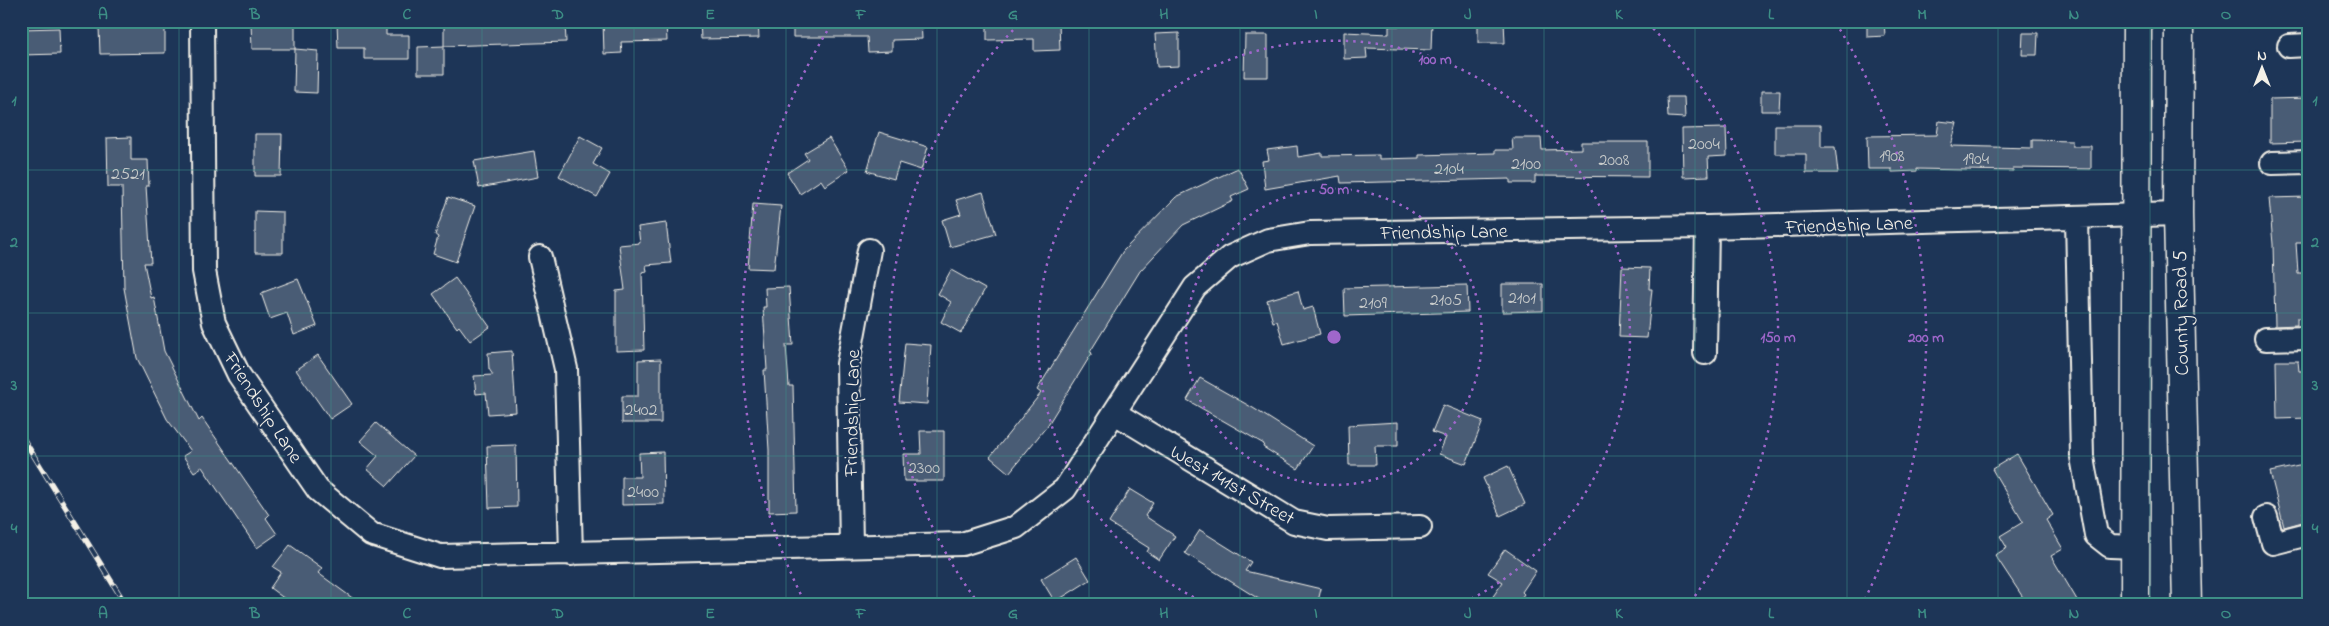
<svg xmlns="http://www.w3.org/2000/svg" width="2329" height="626" font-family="'Indie Flower',sans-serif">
<rect width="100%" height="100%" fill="#1d3557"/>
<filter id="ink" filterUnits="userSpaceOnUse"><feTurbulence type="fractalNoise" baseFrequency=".02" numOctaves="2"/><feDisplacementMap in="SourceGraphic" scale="10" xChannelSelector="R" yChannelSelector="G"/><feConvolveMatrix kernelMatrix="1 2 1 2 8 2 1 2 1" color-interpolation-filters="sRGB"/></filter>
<g filter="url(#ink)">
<path fill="#485b74" stroke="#f4f1e8" d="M386,21V35H409V59H364V48H338L337,22Z
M444,21H565L566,42L444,46Z
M603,21H666L667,41L621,42L622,53L604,54Z
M700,21H758L759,38L701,39Z
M793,21H921L922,39L892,40V51L868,52L867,37H793Z
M987,21H1029V24L1059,22L1060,50L1034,51V39L987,40Z
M1405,21H1432L1431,50L1366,48L1367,58L1344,59V32L1389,34V26H1405Z
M1478,21H1504L1505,43H1478Z
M1867,21H1884L1885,36L1867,37Z
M295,22V49H252L251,23Z
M165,25V53L100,54L99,27Z
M59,28L60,54L21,55V29Z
M1179,33V66L1157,67L1155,34Z
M2023,33H2038L2037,55H2022Z
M1245,35H1268V77H1244Z
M444,46V74H418V47Z
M295,49L318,51L317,93L294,92Z
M1761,91H1780L1779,111H1761Z
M1667,97H1684L1685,118L1668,117Z
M2308,98V142L2270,143V99Z
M1939,121L1957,123L1951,146L2032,148V140L2072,141V146H2091V169L2013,168V171L1917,169V171L1892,172V169H1868L1867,136L1937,135Z
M1775,125H1821V147H1835L1838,173H1806V154H1775Z
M1726,128L1727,156L1708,157L1709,176L1683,177L1682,129Z
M879,132L928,147L921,170L899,163L894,179L867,171Z
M255,134H282L281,176H255Z
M580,136L602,148L593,164L610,174L597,197L559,176Z
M131,137V160H148L149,186H146L151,263H144L151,298L154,297L164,351L199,421L202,418L269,515L266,518L277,534L257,548L202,467L194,472L183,456L191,451L167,419L137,358L124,288L122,187H108L107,138Z
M829,138L849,170L825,186L821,180L800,194L787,173L808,159L804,153Z
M1512,138H1541L1542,150L1581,149V142H1648V177L1535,176V183H1510V179L1341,183L1340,176L1265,189L1262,161L1269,160L1267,150L1297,146L1298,157L1322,153V156L1379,155V159L1419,158V155L1495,153V150H1513Z
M534,151L538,177L479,188L474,161Z
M1238,168L1249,189L1231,197L1233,201L1183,225L1140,271L1090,352L1092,353L1047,426L1009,473L990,457L1041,393L1037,390L1123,251L1176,197Z
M983,192L996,234L950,247L942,220L961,214L956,200Z
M448,197L475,206L456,262L433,254L438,237L435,235Z
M2308,197V243H2296L2298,273H2308V318H2297V325L2275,326L2273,244L2269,198Z
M753,204L781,206L774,269L748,268Z
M255,211L283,212V253H255Z
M666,223L671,263L646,265L647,272L642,273L644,350L616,351V291L625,290L619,245L640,243L638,227Z
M1622,267L1650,268L1649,289H1652L1647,338L1619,337Z
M951,270L985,289L961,333L941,322L951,302L938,294Z
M455,278L490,327L470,341L459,326L457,328L433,294Z
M298,279L317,326L294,335L287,313L270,319L261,293Z
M1502,284H1543V311L1502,312Z
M1467,285L1468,312L1345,316L1344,288Z
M789,287L793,345H786L789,386H793L796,511L769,512V450L764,370H767L763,307H766L765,288Z
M1298,291L1303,310L1313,307L1320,334L1284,344L1277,321L1273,322L1267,300Z
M905,343L931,345L927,404L899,402Z
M512,351L516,412L488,414L486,393L476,394L474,376L493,375L489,369L488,353Z
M318,355L352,404L330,419L296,370Z
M661,359V423H622V396H638V360Z
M2276,361H2298L2299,371H2308V418L2277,419Z
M1200,378L1253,408L1313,446L1298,469L1263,447L1264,444L1187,400Z
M1443,405L1483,421L1466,464L1439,454L1446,437L1432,432Z
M1398,422V446H1375L1376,465H1349L1348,425Z
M376,423L414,456L387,486L367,469L378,456L360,441Z
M920,431H944V481H904L903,454H921Z
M516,445L517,507L489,508L487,446Z
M663,452L664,504L622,505V477H640L639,453Z
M2017,454L2053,515L2046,520L2063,549L2051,556L2080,605H2028L1995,555L2007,548L2000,536L2023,522L1992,469Z
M2308,464V511L2303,512L2306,521L2284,527L2270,472Z
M1508,466L1525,504L1500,516L1483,478Z
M1130,489L1153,503L1145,516L1175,536L1159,560L1147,552L1149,548L1109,523Z
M1200,530L1251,562L1245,571L1321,589L1317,605H1278L1262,601L1185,553Z
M290,545L322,568L318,573L362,605H293L270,588L281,572L273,567Z
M1505,549L1536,571L1522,592L1524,594L1516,605H1487L1503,582L1488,573Z
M1076,557L1090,580L1055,602L1041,579Z"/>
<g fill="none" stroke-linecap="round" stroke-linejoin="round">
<g stroke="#f4f1e8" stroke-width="26">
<path id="minor" d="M202,21L204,271L214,323L239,375L318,490L371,534L440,556L962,544L1016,527L1065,489L1195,287L1230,257L1268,240L1310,233L1707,227L2178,214
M2289,46L2308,45
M2272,163L2308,162
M2077,218L2082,457L2096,535L2110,546L2135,547
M540,257L566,369L571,554
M2266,339L2308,338
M1705,353L1707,227
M1115,413L1294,522L1328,529L1420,527
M2266,517L2273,543L2308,534
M851,547L848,364L869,250"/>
</g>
<g stroke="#f4f1e8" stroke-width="31">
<path id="major" d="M2179,21L2178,214L2187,605
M2135,605L2137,21"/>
</g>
<use href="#minor" stroke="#1d3557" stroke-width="22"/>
<use href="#major" stroke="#1d3557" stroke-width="28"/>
<g stroke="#f4f1e8" stroke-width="5.5">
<path id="rail" d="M21,435L126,605"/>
</g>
<use href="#rail" stroke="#1d3557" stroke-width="4" stroke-dasharray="11" stroke-linecap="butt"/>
</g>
</g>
<path fill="none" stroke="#3d8f86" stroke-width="1" stroke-opacity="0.55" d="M179,21V605M331,21V605M482,21V605M634,21V605M786,21V605M937,21V605M1089,21V605M1240,21V605M1392,21V605M1544,21V605M1695,21V605M1847,21V605M1998,21V605M2150,21V605M21,170H2308M21,313H2308M21,456H2308"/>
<g fill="none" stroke="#9f67cb" stroke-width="2.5" stroke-dasharray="2.5 5">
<circle cx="1334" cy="337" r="148"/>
<path d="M1207 604A296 296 0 1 1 1461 604"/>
<path d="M979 604A444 444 0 0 1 1020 23M1648 23A444 444 0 0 1 1689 604"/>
<path d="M804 601A592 592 0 0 1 832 23M1836 23A592 592 0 0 1 1864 601"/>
</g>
<g text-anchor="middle" stroke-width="4.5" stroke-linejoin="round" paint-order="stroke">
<g font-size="18" fill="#c9cccb">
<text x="1704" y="149">2004</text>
<text x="1892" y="161">1908</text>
<text x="1976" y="164">1904</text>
<text x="1614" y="165">2008</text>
<text x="1526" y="169">2100</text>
<text x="1449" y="174">2104</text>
<text x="128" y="179">2521</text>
<text x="1522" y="303">2101</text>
<text x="1446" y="305">2105</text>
<text x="1373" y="308">2109</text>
<text x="641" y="415">2402</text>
<text x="924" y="473">2300</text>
<text x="643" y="497">2400</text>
</g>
<g font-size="20" fill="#f4f1e8" stroke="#1d3557">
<text transform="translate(1849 224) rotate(-2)" y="7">Friendship Lane</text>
<text transform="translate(1444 231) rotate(-1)" y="7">Friendship Lane</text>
<text transform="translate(2180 313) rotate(-91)" y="7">County Road 5</text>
<text transform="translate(264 407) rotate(57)" y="7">Friendship Lane</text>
<text transform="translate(851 413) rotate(-89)" y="7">Friendship Lane</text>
<text transform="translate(1233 484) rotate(30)" y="7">West 141st Street</text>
</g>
</g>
<circle cx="1334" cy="337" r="8" fill="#9f67cb" stroke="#1d3557" stroke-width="2.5"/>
<g font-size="15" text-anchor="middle" font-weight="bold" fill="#9f67cb" stroke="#1d3557" stroke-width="4.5" stroke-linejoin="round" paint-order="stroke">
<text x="1435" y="64">100 m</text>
<text x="1334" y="194">50 m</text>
<text x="1778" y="342">150 m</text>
<text x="1926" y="342">200 m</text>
</g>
<rect width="2329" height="626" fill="none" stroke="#1d3557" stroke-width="55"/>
<g transform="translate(2262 68)" stroke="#1d3557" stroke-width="4" paint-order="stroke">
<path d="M0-4L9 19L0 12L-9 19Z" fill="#f4f1e8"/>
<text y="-8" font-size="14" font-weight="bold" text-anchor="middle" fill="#f4f1e8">N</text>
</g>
<rect x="28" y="28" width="2274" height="570" fill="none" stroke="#3d8f86" stroke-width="2"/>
<g font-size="16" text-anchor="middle" font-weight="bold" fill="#3d8f86">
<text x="103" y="19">A</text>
<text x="255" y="19">B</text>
<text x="407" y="19">C</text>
<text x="558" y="19">D</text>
<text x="710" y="19">E</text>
<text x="861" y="19">F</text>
<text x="1013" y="19">G</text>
<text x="1164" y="19">H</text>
<text x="1316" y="19">I</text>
<text x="1468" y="19">J</text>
<text x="1619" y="19">K</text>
<text x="1771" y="19">L</text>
<text x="1922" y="19">M</text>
<text x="2074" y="19">N</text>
<text x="2226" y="19">O</text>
<text x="14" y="105">1</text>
<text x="2315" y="105">1</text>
<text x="14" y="247">2</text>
<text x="2315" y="247">2</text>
<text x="14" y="390">3</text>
<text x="2315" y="390">3</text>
<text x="14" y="533">4</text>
<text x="2315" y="533">4</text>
<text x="103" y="618">A</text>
<text x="255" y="618">B</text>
<text x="407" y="618">C</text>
<text x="558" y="618">D</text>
<text x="710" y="618">E</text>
<text x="861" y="618">F</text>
<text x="1013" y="618">G</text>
<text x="1164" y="618">H</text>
<text x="1316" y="618">I</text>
<text x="1468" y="618">J</text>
<text x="1619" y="618">K</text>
<text x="1771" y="618">L</text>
<text x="1922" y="618">M</text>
<text x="2074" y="618">N</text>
<text x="2226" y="618">O</text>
</g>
</svg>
